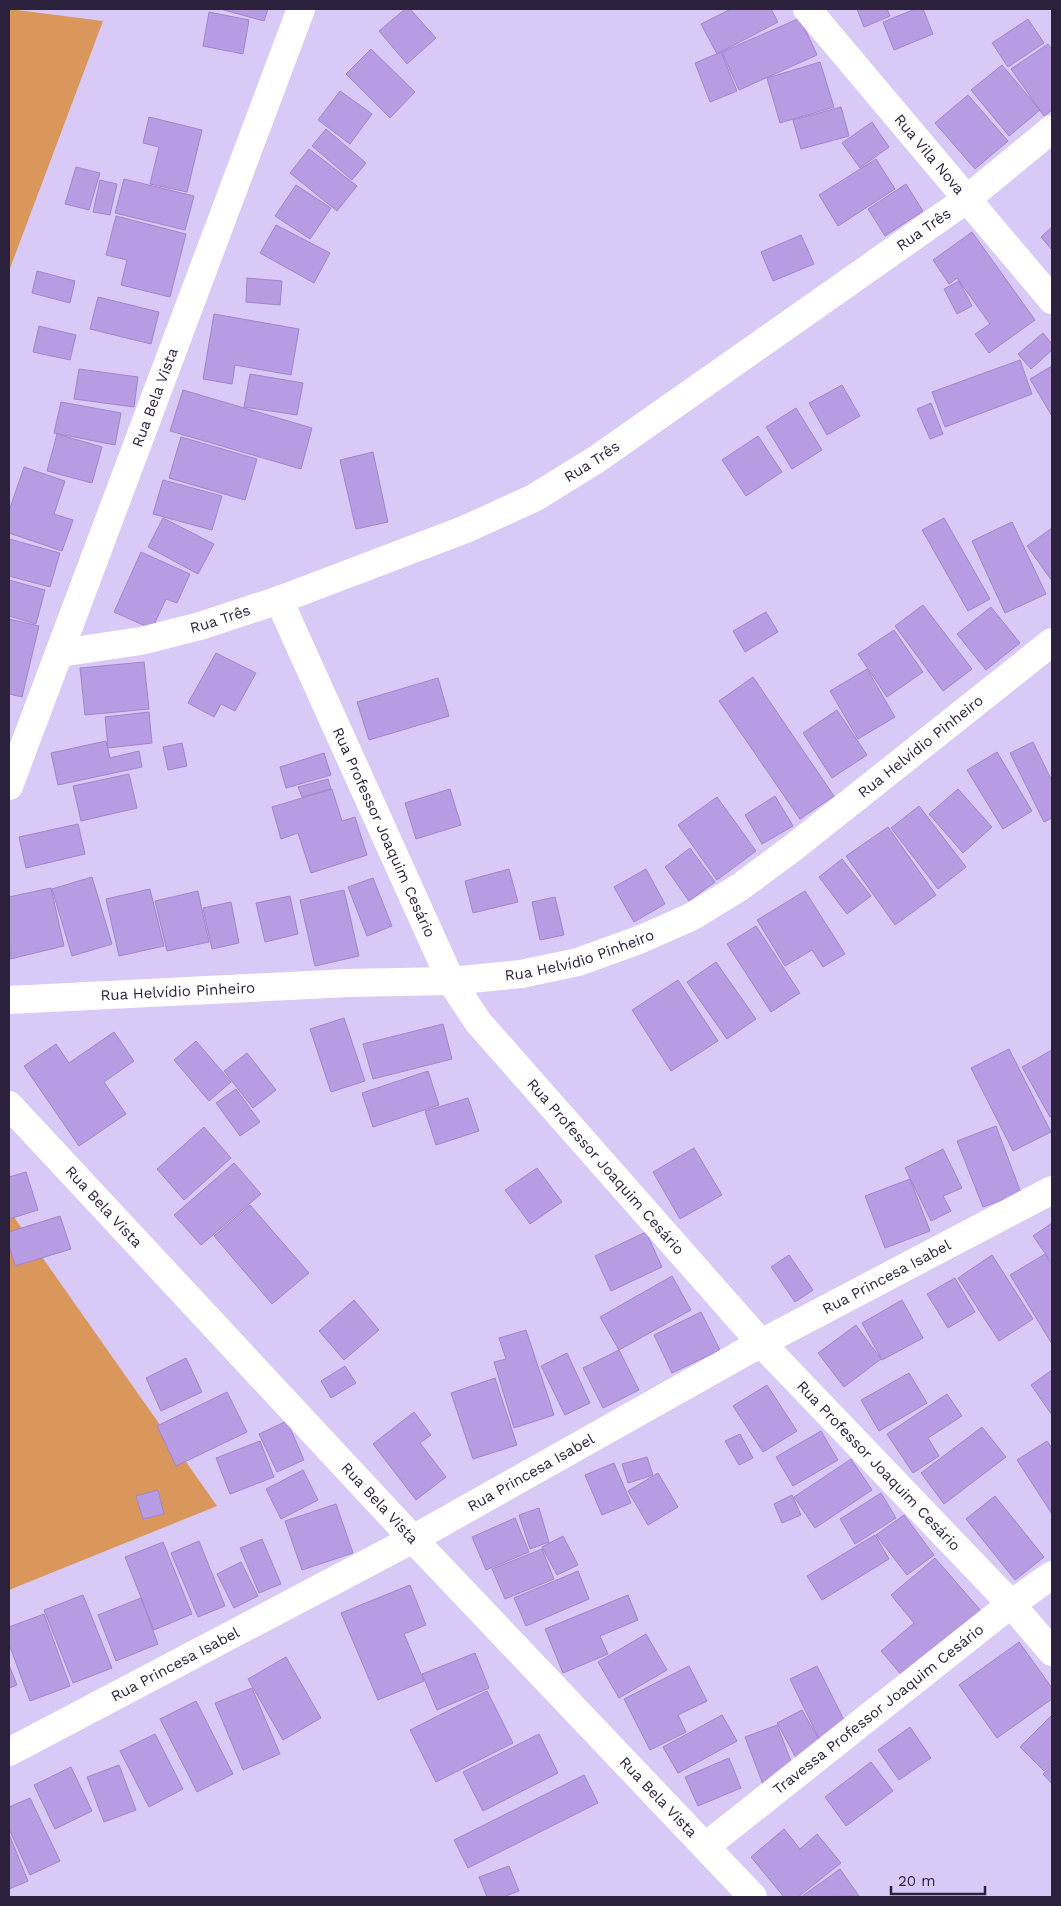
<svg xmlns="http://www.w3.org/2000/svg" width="1061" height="1906" font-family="'Work Sans',sans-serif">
<rect width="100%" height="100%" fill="#d9c9f6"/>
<path fill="#d9975c" d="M9,9L103,21L9,271Z
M9,1210L217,1506L9,1590Z"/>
<path fill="#b79be3" stroke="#a085cc" d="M220,9H268L264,21Z
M405,9H410L436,38L407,64L379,31Z
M731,9H771L778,22L717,54L701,24Z
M857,9H887L890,16L864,27Z
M915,9H923L933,34L894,50L883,22Z
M209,12L249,20L243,54L203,46Z
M800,18L817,55L739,90L722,52Z
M1028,19L1044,43L1008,67L992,43Z
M1048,44L1052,50V110L1044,116L1011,69Z
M371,49L415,92L390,118L346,74Z
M721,52L737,91L710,102L695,63Z
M820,62L834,107L780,123L767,78Z
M1002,65L1040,110L1009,136L971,90Z
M340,91L372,114L350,144L318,120Z
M968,95L1008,141L975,169L935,123Z
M841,107L849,136L801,149L793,120Z
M149,117L202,130L187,192L150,184L159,147L143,143Z
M872,122L889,147L860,168L842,143Z
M326,129L366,163L352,180L312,146Z
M309,149L357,186L337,211L290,173Z
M876,159L895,189L838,226L819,195Z
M76,167L100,173L89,210L65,204Z
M124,179L194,196L185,230L115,213Z
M100,180L117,184L110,215L93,212Z
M906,184L923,211L885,236L868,209Z
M296,185L331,208L310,239L275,216Z
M116,216L186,234L170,297L121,285L127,260L106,255Z
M276,225L330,253L314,283L260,253Z
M1052,227V250L1041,237Z
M972,232L1035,320L989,353L975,334L990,324L957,278L949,284L933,260Z
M801,235L814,264L773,281L761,252Z
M37,271L75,281L70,303L32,293Z
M247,278L282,281L280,305L246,302Z
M959,281L972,306L957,314L944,289Z
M98,297L159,312L151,344L90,329Z
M214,314L299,329L291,375L235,365L232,384L203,379Z
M39,326L76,335L70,360L33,352Z
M1043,333L1052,344V350L1031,369L1018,354Z
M1020,360L1032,394L945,427L932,392Z
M1052,366V416L1030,379Z
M79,369L138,377L134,407L74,399Z
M250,374L303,383L297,415L244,407Z
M842,385L860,416L827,435L809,403Z
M183,390L312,428L301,469L170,431Z
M61,402L121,413L115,445L54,433Z
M931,403L943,434L930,439L917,409Z
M796,408L822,450L792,469L766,427Z
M57,434L102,447L92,483L47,471Z
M758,436L782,472L746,496L722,460Z
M181,437L257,459L245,500L169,478Z
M373,452L388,522L356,529L340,460Z
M24,467L65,481L54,514L73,520L62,551L9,533V511Z
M163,480L222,496L212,530L153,514Z
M163,518L214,544L198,574L148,547Z
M944,518L990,599L968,611L922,530Z
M1012,522L1046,594L1005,613L972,541Z
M1052,528V581L1027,546Z
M9,539L60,553L50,587L9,576Z
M141,552L190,574L177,603L166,599L152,629L114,612Z
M9,580L45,590L36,624L9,616Z
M923,605L972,669L943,691L895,626Z
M991,607L1020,643L986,670L957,634Z
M766,612L778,632L745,652L733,631Z
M9,619L39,626L22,697L9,694Z
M894,630L923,672L887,697L858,654Z
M216,653L256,673L235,711L221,704L214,717L188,703Z
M144,662L149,709L85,715L80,668Z
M867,669L895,717L858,739L830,691Z
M753,677L834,796L800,819L719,701Z
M438,678L449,716L369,740L357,702Z
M837,710L867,755L832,778L803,733Z
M149,712L152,743L108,748L105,717Z
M106,741L110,758L139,751L142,767L58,785L51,753Z
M1033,742L1052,781V818L1044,822L1010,753Z
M182,743L187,766L168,770L163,747Z
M997,752L1032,811L1003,829L967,770Z
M324,753L331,775L286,788L280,767Z
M129,774L137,808L81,821L73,786Z
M328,779L331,789L302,797L298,787Z
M332,789L342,821L355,817L367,855L311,873L298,833L281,839L272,807Z
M450,789L461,825L416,839L405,803Z
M958,789L992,827L963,853L929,814Z
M775,796L793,826L762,844L745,815Z
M717,797L756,851L717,880L678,825Z
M919,806L966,867L938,889L891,828Z
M78,824L85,854L26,868L19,837Z
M888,827L936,895L895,925L846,856Z
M690,848L715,882L689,901L665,867Z
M842,859L871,896L847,914L819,877Z
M509,869L518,902L473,913L465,881Z
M646,869L665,904L634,922L614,887Z
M92,877L112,944L72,956L52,889Z
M373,878L392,926L367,936L348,887Z
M51,888L64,946L10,959L9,897Z
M150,889L164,946L119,956L106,899Z
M344,890L359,956L315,966L300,900Z
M198,891L209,942L167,951L155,901Z
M805,891L845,954L823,967L812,950L785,966L757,920Z
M290,896L298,934L265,942L256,903Z
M555,897L564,935L540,940L532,902Z
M231,902L239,943L212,949L203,908Z
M756,926L800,993L771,1012L727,944Z
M716,962L756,1019L727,1039L687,982Z
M678,980L718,1041L671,1071L632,1010Z
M344,1018L365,1081L331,1092L310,1029Z
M443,1024L452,1059L373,1079L363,1044Z
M114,1032L134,1061L104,1082L126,1114L79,1146L24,1066L56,1044L69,1063Z
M196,1041L231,1082L209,1101L174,1060Z
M1009,1049L1051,1132L1013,1151L971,1068Z
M1052,1050V1116L1050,1117L1022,1067Z
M247,1053L276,1090L253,1108L224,1071Z
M428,1071L439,1105L373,1127L362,1093Z
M236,1089L260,1122L240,1136L216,1103Z
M468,1098L479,1131L436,1145L425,1111Z
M996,1126L1021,1193L983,1207L957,1141Z
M204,1127L231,1158L184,1200L157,1169Z
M694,1148L722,1195L680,1219L653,1172Z
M943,1149L962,1188L943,1196L951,1211L931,1221L905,1168Z
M234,1163L261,1194L201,1245L174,1215Z
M537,1168L562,1202L530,1224L505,1190Z
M26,1172L38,1210L9,1219V1177Z
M910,1179L930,1231L885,1248L865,1196Z
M250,1205L309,1273L272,1304L214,1236Z
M60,1216L71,1249L15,1266L9,1245V1232Z
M1052,1223V1263L1033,1236Z
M646,1232L662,1267L611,1291L595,1256Z
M1045,1254L1052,1266V1344L1010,1275Z
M789,1255L813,1290L795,1302L771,1267Z
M992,1255L1033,1319L999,1341L958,1278Z
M672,1276L691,1310L619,1350L600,1317Z
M955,1278L975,1312L948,1328L927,1294Z
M354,1300L379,1330L344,1360L319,1331Z
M902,1300L923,1338L882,1360L862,1323Z
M701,1312L720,1350L672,1373L654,1335Z
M856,1325L881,1359L844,1387L818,1353Z
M526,1330L554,1415L514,1428L494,1362L506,1359L499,1338Z
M619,1350L639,1390L603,1408L583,1368Z
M567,1353L590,1403L565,1415L541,1366Z
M186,1358L202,1392L161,1411L146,1378Z
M345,1366L356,1383L331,1398L321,1381Z
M1052,1370V1415L1031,1385Z
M909,1373L927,1403L879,1431L861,1400Z
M495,1378L517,1445L473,1459L451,1393Z
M767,1385L797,1431L763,1452L733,1406Z
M227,1392L247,1432L176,1466L157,1426Z
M947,1394L962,1416L928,1438L939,1456L913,1473L887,1434Z
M414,1412L431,1435L420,1443L446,1477L416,1500L373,1444Z
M287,1421L304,1460L277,1472L259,1434Z
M982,1427L1006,1457L944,1504L921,1473Z
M821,1431L838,1460L793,1486L776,1457Z
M740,1434L753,1458L739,1465L725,1441Z
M260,1441L274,1477L230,1494L216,1458Z
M1047,1441L1052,1448V1514L1017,1460Z
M647,1457L653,1475L628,1483L622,1464Z
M851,1459L872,1490L815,1528L794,1497Z
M614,1463L631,1503L602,1515L585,1475Z
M303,1470L318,1500L281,1519L266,1489Z
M658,1473L678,1507L648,1525L628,1491Z
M158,1490L164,1514L143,1519L136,1496Z
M881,1493L896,1518L855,1544L840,1519Z
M792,1495L801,1515L782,1523L774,1504Z
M995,1496L1044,1557L1015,1580L966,1519Z
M336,1504L353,1553L302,1570L285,1521Z
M539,1508L549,1542L530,1549L519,1515Z
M904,1515L934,1555L907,1575L876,1535Z
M515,1518L529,1552L486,1570L472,1537Z
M875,1535L889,1559L822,1600L807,1576Z
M563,1536L578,1565L557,1575L542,1547Z
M262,1539L281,1584L259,1593L240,1548Z
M199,1541L225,1606L198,1617L171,1553Z
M163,1542L192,1614L154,1630L125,1557Z
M542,1549L554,1579L505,1599L492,1569Z
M935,1558L982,1612L904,1678L881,1651L914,1623L891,1595Z
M241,1562L258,1596L234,1608L217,1574Z
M578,1571L589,1599L526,1626L514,1598Z
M410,1585L426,1625L404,1634L424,1681L378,1700L341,1613Z
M83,1595L112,1668L73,1683L44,1610Z
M628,1595L638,1620L600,1636L608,1654L563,1673L545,1629Z
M141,1598L158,1644L116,1661L98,1615Z
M44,1614L70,1686L30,1701L9,1644V1627Z
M646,1634L667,1670L619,1698L598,1662Z
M1019,1642L1052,1688V1699L997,1738L959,1685Z
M475,1653L489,1688L437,1710L422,1674Z
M286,1657L321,1718L283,1740L248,1679Z
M9,1665L17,1685L9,1688Z
M689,1666L707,1701L678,1715L686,1732L650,1750L624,1699Z
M817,1666L850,1732L822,1745L790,1679Z
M252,1688L280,1754L243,1770L215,1703Z
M487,1691L513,1743L436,1782L410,1730Z
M196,1701L233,1774L197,1792L160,1719Z
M802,1710L826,1752L800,1765L777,1723Z
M722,1715L737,1741L678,1773L663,1747Z
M1052,1715V1764L1044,1771L1020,1747Z
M777,1725L796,1774L764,1787L745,1737Z
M910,1727L931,1758L899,1780L878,1750Z
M155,1734L183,1789L149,1807L120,1751Z
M539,1734L558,1773L483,1811L463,1772Z
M729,1758L741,1788L698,1806L685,1777Z
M871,1762L893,1791L846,1826L825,1797Z
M119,1765L136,1810L104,1822L87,1777Z
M1052,1766V1784L1043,1774Z
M71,1767L92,1811L55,1829L34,1785Z
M584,1775L598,1803L468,1868L454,1840Z
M30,1798L60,1861L30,1875L9,1829V1807Z
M784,1829L800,1849L817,1834L841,1863L798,1897H784L751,1857Z
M9,1834L28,1881L9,1889Z
M509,1866L519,1891L503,1897H487L479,1877Z
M840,1869L859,1896L801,1897Z"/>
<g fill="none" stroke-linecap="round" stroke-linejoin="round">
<g stroke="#fff" stroke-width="28">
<path id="s1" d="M807,9L1052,300"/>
<path id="s2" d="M279,600L451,981L478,1022L761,1343L1011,1604L1052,1652"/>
<path id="s3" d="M60,653L141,641L200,626L279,600L466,529L534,498L597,459L967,199L1052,129"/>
<path id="s4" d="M9,786L301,9"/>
<path id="s5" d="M9,1000L348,983L451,981L521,974L578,962L639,940L691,917L740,887L794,847L1052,642"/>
<path id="s6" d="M9,1105L413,1539L753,1897"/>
<path id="s7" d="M9,1752L413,1539L761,1343L1052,1190"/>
<path id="s8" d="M706,1846L1011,1604L1052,1575"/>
</g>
</g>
<g text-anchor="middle" stroke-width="4.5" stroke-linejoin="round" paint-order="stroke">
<g font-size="15" fill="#2c213d" stroke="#d9c9f6">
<text dy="5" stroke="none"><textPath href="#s1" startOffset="190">Rua Vila Nova</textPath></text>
<text dy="5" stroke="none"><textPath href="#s3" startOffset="974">Rua Três</textPath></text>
<text dy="5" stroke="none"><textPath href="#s4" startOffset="415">Rua Bela Vista</textPath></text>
<text dy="5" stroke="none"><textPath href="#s3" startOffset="569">Rua Três</textPath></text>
<text dy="5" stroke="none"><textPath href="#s3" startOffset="164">Rua Três</textPath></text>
<text dy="5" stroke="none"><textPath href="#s5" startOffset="979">Rua Helvídio Pinheiro</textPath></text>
<text dy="5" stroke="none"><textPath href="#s2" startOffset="255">Rua Professor Joaquim Cesário</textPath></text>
<text dy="5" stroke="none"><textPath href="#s5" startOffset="574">Rua Helvídio Pinheiro</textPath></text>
<text dy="5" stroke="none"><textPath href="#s5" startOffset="169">Rua Helvídio Pinheiro</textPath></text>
<text dy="5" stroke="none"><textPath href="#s2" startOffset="660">Rua Professor Joaquim Cesário</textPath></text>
<text dy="5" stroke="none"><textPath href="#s6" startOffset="139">Rua Bela Vista</textPath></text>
<text dy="5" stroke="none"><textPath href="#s7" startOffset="998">Rua Princesa Isabel</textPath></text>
<text dy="5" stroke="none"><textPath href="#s2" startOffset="1065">Rua Professor Joaquim Cesário</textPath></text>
<text dy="5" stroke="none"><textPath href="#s7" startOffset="592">Rua Princesa Isabel</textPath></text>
<text dy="5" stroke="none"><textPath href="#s6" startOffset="544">Rua Bela Vista</textPath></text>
<text dy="5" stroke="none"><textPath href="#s7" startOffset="188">Rua Princesa Isabel</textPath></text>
<text dy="5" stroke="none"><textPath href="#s8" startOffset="220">Travessa Professor Joaquim Cesário</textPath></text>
<text dy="5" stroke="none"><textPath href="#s6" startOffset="949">Rua Bela Vista</textPath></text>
</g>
</g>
<rect width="1061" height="1906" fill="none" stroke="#2c213d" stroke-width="20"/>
<path d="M891 1886v8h94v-8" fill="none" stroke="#2c213d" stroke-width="2.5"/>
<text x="898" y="1886" font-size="15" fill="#2c213d" stroke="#d9c9f6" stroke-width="4" paint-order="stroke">20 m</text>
</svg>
